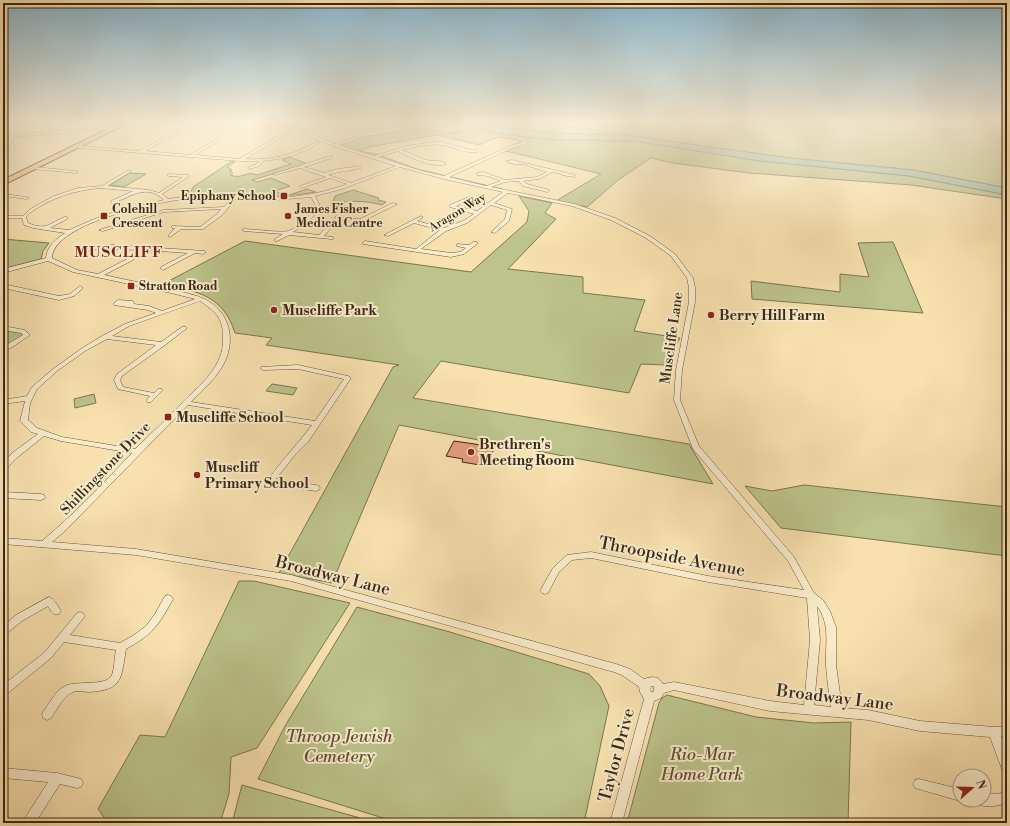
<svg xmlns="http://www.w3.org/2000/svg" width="1010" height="826" font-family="'Libre Bodoni',serif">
<rect width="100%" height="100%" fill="#f8e1af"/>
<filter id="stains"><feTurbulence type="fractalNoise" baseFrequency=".005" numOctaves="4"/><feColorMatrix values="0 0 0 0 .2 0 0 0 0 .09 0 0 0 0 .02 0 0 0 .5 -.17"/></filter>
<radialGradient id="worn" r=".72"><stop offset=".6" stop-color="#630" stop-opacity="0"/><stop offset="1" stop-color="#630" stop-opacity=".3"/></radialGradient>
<path fill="#bcc38b" stroke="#7a7652" d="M455,123H462L494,133L533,138L555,140L634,141L760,161L910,176L1007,195V199L911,185L749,173L673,163L651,158L618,180L587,207L556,201L601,174L502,150L520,142L518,140L498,137L479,145L437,135L370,147L360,151L379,155L417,169L502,189L444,178L334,145L354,139L418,128H429L448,133L474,129Z
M491,123H541L597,130L605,123H1007V188L913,170L789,158L619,134L612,135C571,134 531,132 491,123Z
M290,157L307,164L252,180L257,182L271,178L290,186L275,191L286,196L307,189L316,192C274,200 231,194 189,196L193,187L232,161L235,162L227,167L232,170L229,171L233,173L230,175C243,180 246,170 257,175L291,164L282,160Z
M129,173L146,174L124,187L110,185Z
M353,190L379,198L378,200L386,202L382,205C363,200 348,200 329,206L333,203L335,196Z
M519,196L552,203L545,213L556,219L508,269L583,277V293L645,300L634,331L680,338L665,365L641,364L629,393L441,361L413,398L689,444L713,484L399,425L332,583L279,573L393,367L399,365L266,345L272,338L235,333C223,295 198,292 163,284L245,241L471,272L527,222L529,211Z
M3,239L49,243L43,251L41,259L3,269Z
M893,242L923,313L752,299L751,281L840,292V274L869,277L858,243Z
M3,330L22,333L23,337L3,349Z
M272,384L297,388L293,395L266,391Z
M94,394L96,403L75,408L74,399Z
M804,485L1007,507V556L781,528L745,486L772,491Z
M239,581H254L350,603L257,748L231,757L229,794L220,823H105L106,820L98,809L140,735L165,737Z
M357,607L450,632L589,674L600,686L609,706L584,823H399L258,779L285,726Z
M667,695L756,717L814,723L851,722L848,823H627L659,703L662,698Z
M242,785L378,823H232Z"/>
<path fill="#9dbeab" stroke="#758271" d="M462,123H491L503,127L554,134L612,135L619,134L789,158L913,170L1007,188V195L909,176L760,161L634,141L555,140L533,138L494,133Z"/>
<path fill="#e89d7f" stroke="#392819" d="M454,441L495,447L486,466L462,462L463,459L446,456Z"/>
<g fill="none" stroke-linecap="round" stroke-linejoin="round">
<g stroke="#69563e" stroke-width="1">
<path id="minor" d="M14,123H18L14,135L58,131L59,123H63L62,131L116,126L118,127L116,128L62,133L60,134L58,133L14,137L5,155L3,156V151L10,138H3V136L11,135Z
M192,123H197L145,151L190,155L245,123H250L195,155L239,159L291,129L278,123H283L295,127L335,144L353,138L357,132L364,130L344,123C353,123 361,129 369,129C380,129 391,123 402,123L359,134L355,140L338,145L374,156L407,146L433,142H443L466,149L477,150V152C465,154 455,147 443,145C430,143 415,147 402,150L423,159L431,161H440L446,164C435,169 408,157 398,151L378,157L422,171L444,176L510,146L527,141V143L512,148L449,177L486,186L501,181L488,176L477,175V173L483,172L505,180L537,177L547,172L523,164H513L506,161L512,160L575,175V177H574L562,175V174L552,172L539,179L523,181L527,184L549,190V191L547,192L523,186L519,181L505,182L491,187L575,204L615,218L650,236L675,254L693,278L695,288V302L682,370L680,400L699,446L794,557L814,593L823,600L830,611L836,627V665L842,708L868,710L920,721L994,727L1007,726V736H1001L1007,753V773L1003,772L990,737L920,731L868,720L770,711L674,690L664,693L661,698L654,701L622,823H610L644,699L640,692L639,687L622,675L614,672L291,581L136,555L3,544V538L42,541C74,514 103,484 132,453L61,441L44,436L18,457L6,469H3V463L12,453L38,434L31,432L20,421L25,401L3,404V400L27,396L32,387L53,369L81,349L102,336L125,324L156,313L148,310L114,305V303L118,300L133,301L134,304L149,306L162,311L195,299L171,293L73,272L48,261L3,273V269L46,258C47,246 56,239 65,233L33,228L24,225L22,218H3V216H23L32,208L54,196L78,188L102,186L129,170L131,171L130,172L107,186L149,190L159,193L183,177L169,176L167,175L168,174L188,175V177L162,194L168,199C190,195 213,195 235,196C253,197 272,198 290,197C310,195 328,191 347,184L330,178L302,188L300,187V186L326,177L300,168L275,175L273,174L331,156L333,157L332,158L304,167L324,173L338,169L361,166V168C350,171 339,171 328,175L351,183L396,166L333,146L294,130L245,159C262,160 279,158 295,152C302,150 309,145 316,142L319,143C302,154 283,159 263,161L259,166L250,169H249V167L257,164L259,161H240L79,148L77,147L79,146L139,151ZM400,167L444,179L503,192L477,211L456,206L473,198V196H471L450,205V207L474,214L463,221L444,228L417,221L423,217L421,216L384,235L388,236L414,223L440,230L416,249L365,241L362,243L363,244L451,257L464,254L477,244V242H473L469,245L457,244V246L466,248L460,252L451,253L421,249L446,231L467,223L491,205L507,210L505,219L491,232L495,233L509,221L512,209L494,203L508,193L572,206L611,220L646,238L671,256L687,278L689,288V302L676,370L674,400L693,449L788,561L804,590L708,576L591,552L567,555L553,568L540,591L542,593L545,594L548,593L559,572L572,560L591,558L708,582L807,598L810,640L804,705L770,701L674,682L663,684C659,676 652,676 644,679L630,669L616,664L291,575L136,549L52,542L66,530L188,405L312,425C298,444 281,461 267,481L268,483L271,484L316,491L319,490L320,488L319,486L316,485L276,479L295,455L308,442L351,378L348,376L298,365L261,367L260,368L263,370L298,369L344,379L315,421L191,402C202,391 214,380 222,367C237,342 231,310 202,298C196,295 188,294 182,292C156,285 130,281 104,275L133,260L145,250L188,253L161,267L160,268L163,270L195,253L203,254L206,252L205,251L113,245L80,247L79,248L82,250L113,249L139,250L129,258L98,274L77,270L52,258C53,222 165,200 194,198C207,198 219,198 231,199L224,207L164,210L99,230L103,231L164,212L221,209L217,214L200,227L172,226V228H175L168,236L170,237L181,229H203L221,216L236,199L276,200L311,197L316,206C311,215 298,228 288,231C282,233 252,229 244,229L242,230L244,231L283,234L275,239V241H277L289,235L331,239H333V237L324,236L338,220L363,221L397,204L393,203L360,219L340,218L349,203L345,202L335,218L319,235L293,232C305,225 314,218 320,206L315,196L342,189ZM100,188L133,191L111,201V203H113C131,197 146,183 164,200L114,212L92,220L69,230L50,228L67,219V217H65C49,223 47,231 28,223L26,217L30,213C50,198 75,190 100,188ZM200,301C216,312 223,318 223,337C225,366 200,385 181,404C166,419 151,434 135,449L62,437L37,428L28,420L30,403L37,389L57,371L85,351L107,339L156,345L117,374L114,380L118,389L150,396L146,401L147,402H151L163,390L162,389H158L154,393L123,387L120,380L122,376L165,345L187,328L186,327H182L161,342L112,336L129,326ZM817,606C831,625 825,644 826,666C827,680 829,693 831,707L814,705L820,640ZM651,686H653L654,687V691L653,692L650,691Z
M417,123H421L425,126L422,127Z
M33,167L76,171L78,172L76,173L34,169L32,168Z
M3,194L27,197L29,198L27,199L3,196Z
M3,284L59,296L70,294L80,286L83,288L74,296L59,300L3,288Z
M3,326L25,330L30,335L14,346L3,352V347L23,335L21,333L3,330Z
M3,492L41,494L44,495L45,497L44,499L41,500L3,498Z
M168,595L171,596L173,599C159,625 152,635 126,649C121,679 123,690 89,692C84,692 78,690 73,692C63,696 57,710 51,718L47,720L43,718L42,715L43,712C50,703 55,691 65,686C77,680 106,687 112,675C115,667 114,658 116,650L64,642L51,658L7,694L3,695V685L45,652L77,613L80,612L83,613L85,616L70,635L120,643L134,635L146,626L155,614L165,596Z
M49,597C54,599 58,606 61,611L59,614C53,616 51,611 48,606L22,621L6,634L3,635V626L16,615Z
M3,768L57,773L81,779L83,783L81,787L77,788L60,784L35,823H22L48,782L3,778Z
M919,779L960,789V800H961L960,801L915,788L913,784L915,780Z
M1007,791V803C998,806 986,808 977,804L975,800H984V794H998Z"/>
</g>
<g stroke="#392819" stroke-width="2">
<path id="primary" d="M120,123H128L3,185V180Z"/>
</g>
<use href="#minor" fill="#faeccb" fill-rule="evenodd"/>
<use href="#primary" fill="#ecc078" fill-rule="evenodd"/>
</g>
<linearGradient id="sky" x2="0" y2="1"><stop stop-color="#8ab8d0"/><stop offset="0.51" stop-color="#fcf2db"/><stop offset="1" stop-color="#fcf2db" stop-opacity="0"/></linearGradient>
<rect width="1010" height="239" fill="url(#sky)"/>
<g fill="#8f2418" stroke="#faeccb" stroke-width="1.5">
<rect x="280" y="192" width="8" height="8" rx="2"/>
<rect x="100" y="212" width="8" height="8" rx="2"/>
<circle cx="288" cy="216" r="4"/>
<rect x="127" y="282" width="8" height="8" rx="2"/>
<circle cx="274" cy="310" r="4"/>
<circle cx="711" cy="315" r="4"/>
<rect x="164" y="413" width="8" height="8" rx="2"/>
<circle cx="471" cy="452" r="4"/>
<circle cx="197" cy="475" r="4"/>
</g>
<g text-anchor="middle" stroke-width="4" stroke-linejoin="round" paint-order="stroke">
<g font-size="12" font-weight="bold" fill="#392819" stroke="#faeccb" text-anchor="start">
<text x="276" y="200" text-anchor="end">Epiphany School</text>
<text x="112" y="213">Colehill<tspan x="112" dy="14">Crescent</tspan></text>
<text x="296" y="213">James Fisher<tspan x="296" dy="14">Medical Centre</tspan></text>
<text x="139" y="290">Stratton Road</text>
</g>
<g font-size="12" fill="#392819" stroke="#faeccb">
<text transform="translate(457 212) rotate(-31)" y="4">Aragon Way</text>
</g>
<g font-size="14" font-weight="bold" fill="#392819" stroke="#faeccb" text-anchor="start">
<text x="282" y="315">Muscliffe Park</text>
<text x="719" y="320">Berry Hill Farm</text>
<text x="176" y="422">Muscliffe School</text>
<text x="479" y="449">Brethren's<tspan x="479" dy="16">Meeting Room</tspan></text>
<text x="205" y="472">Muscliff<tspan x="205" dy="16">Primary School</tspan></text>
</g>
<g font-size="14" fill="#392819" stroke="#faeccb">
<text transform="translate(671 338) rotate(-82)" y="5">Muscliffe Lane</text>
<text transform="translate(105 468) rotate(-46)" y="5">Shillingstone Drive</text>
</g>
<g font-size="15" font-weight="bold" letter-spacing="1" fill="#7a1f14" stroke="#faeccb">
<text x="119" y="257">MUSCLIFF</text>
</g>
<g font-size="17" fill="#392819" stroke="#faeccb">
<text transform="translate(672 556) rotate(11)" y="6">Throopside Avenue</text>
<text transform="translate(333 575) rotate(14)" y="6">Broadway Lane</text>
<text transform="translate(835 697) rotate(7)" y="6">Broadway Lane</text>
<text transform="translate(616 755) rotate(-75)" y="6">Taylor Drive</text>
</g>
<g font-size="17" font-style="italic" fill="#5a4f36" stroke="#faeccb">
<text x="339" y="742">Throop Jewish<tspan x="339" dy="20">Cemetery</tspan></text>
<text x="702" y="760">Rio-Mar<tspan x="702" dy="20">Home Park</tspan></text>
</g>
</g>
<rect width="1010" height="826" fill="none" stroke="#f8e1af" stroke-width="16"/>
<rect x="4" y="4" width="1002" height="818" fill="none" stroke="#392819" stroke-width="2"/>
<rect x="8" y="8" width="994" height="810" fill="none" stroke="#392819"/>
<g transform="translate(972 788) rotate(70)"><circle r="19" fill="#faeccb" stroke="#ad9e84"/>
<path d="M0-3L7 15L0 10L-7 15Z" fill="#8f2418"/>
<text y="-6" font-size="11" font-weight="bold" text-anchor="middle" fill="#392819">N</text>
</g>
<rect width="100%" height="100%" filter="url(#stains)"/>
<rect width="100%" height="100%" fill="url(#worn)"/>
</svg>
